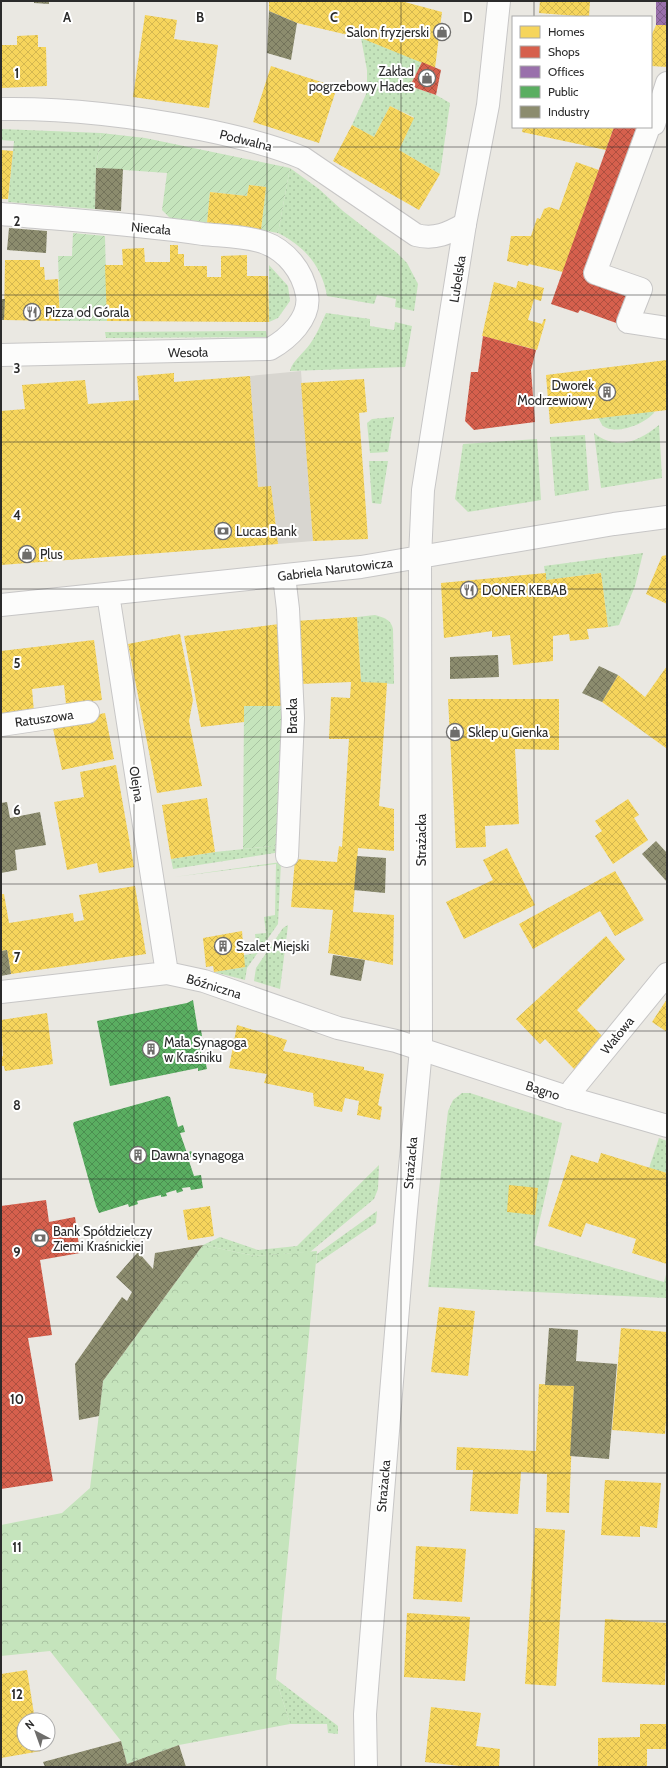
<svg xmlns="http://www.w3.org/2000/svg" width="668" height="1768" font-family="Cabin,sans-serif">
<defs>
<pattern id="grass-dots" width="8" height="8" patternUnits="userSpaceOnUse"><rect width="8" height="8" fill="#c5e4bc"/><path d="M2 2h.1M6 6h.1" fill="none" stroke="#a9c4a2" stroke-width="1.8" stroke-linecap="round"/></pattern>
<pattern id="park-crowns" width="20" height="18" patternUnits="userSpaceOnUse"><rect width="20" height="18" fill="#c5e4bc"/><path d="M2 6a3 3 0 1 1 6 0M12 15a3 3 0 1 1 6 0" fill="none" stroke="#a9c4a2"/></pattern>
<pattern id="garden-furrows" width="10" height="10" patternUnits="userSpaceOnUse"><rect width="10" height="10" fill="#c5e4bc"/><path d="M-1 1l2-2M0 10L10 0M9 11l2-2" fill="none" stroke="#a9c4a2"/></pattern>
<pattern id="homes-cross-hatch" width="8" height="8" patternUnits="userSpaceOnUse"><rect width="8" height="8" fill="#f6d55c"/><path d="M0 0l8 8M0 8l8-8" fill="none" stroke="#d3b750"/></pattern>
<pattern id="shops-cross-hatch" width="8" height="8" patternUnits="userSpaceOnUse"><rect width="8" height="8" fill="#d6604d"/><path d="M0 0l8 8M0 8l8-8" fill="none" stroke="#ae4f40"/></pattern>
<pattern id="offices-cross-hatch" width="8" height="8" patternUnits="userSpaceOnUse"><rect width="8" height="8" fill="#9970ab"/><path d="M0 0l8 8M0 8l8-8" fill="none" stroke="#7d5c8b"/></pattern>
<pattern id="public-cross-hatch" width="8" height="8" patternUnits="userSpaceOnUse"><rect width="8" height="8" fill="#5aae61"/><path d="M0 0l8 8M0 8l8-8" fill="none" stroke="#4b8e50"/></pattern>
<pattern id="industry-cross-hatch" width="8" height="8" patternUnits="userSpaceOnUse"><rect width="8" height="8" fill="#8c8c6e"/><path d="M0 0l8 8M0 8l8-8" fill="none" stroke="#73735b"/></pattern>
</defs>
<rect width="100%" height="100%" fill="#eae8e2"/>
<path fill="url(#grass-dots)" d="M361,38L422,62L410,86L436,95L450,103L440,174L399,150L414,117L390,106L374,137L352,125L367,92V70Z
M1,129L101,133L96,168L95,209L8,202L14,141L1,140Z
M290,168L319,189L343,211L396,252L407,263L418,284L414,311L395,307L396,299L377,295L374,304L327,296C322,266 304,246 278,233Z
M269,265L288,286L290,301L278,318L269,322Z
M326,313L370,319V326L394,330L395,322L412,326L405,367L290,371C292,361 304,353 310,344C317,334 321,324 326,313Z
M266,331L267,337L106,338L105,332Z
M655,411C648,423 616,436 603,426C601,424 600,420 598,418Z
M394,417L388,452L370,453L367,423L372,419Z
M659,425L662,478L601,488L594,433C617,451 638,442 659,425Z
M585,435L589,490L555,496L550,437Z
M537,439L541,500L468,512L455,499L463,444Z
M369,461H388L381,504L372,503Z
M643,553L635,586L619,625L608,627L601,573L546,580L544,566Z
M375,615C384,618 391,619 393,629L394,684L361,682L357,617Z
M282,845L281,852L173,869L171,859L215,852Z
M281,862L278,924L247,968L245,980L214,972L244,967V955L257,953L255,934L266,933L264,917L275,915L276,864L174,877Z
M288,925L280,989L254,981L256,968L283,928Z
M462,1093H470L562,1123L534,1245L664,1282L667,1271V1298L428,1287L448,1111L453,1100Z
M659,1138L667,1141V1173L649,1168Z
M379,1165L378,1189L374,1199L310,1252L255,1256L203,1245L220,1237L258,1250L297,1246Z
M377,1211L376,1223L316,1264L317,1254Z
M276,1679L338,1726V1734L328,1733L327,1724H290Z"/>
<path fill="url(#park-crowns)" d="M203,1245L255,1256L317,1251L276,1679L290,1724L179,1745L127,1764L121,1741L50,1651L1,1656V1525L62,1513L90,1488L103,1381Z"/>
<path fill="url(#garden-furrows)" d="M101,133L145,138L290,168L278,233L261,230L266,187L249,185L247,196L210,192L207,223L170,218L162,210L167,173L96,168Z
M73,233L105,236L107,321H60L58,256H72Z
M244,706H285L282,845L243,849Z"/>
<path fill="#d8d6d0" d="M301,371L313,541L278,544L271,486L258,487L250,376Z"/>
<path fill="url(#homes-cross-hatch)" d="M269,1H401L442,12L435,68L361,38L297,23L269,11Z
M540,1H590L589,17L539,13Z
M145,15L177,20L174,39L218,45L209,108L133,97Z
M656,25H667V67L651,66V36Z
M38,35V47H46L47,86L1,88V45H17V36Z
M271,66L337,87L319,143L253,122Z
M390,106L414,118L399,150L440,174L419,210L333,161L352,125L374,137Z
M523,127H614L606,150L522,132Z
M1,150L13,151L8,199H1Z
M576,162L599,170L563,272L529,264L528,266L507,261L511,236H531L537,218L540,219L544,209L549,207L559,210Z
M249,185L266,187L261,230L207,223L210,192L247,196Z
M170,245H178V254H184V266H207V277H221V256L247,255V276H268L269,322L107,321L105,265H123L122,249L144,248L145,262H170Z
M5,260H40V267H44L45,280L58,279L60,321L4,320Z
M518,281L544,288L541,301L534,299L528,320L542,324L544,319H546L537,350L482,336L494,282L516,288Z
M667,360V410L550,424L546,375Z
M174,373V382L250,376L258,487L271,486L278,544L1,565V411L25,409L22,385L85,380L88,404L139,400L137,376Z
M364,379L367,412L359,413L368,539L313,541L301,383Z
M667,555V604L646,594L662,556Z
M546,573V580L601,573L608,627L587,629L589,639L570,641L569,634L553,636V661L513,665L510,635L492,637V631L444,638L441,583Z
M357,617L361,682L387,683L379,806L394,809V851L358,848L353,912L394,915L393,965L328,953L333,910L291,907L295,859L337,862L339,846L342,847L349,739H329L331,697L350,698L351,682L300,684L295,621Z
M279,624L285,706H244V722L201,727L184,636Z
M180,634L193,700L189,721L202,786L157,793L128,644Z
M94,640L102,700L66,704L64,685L32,689L34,712L1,717V651Z
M667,666V746L666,748L602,702L618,675L645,697Z
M448,699H559V750L515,749L519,824L485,826L486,847L456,848Z
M105,713L114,759L62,770L52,724Z
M116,765L134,867L99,873L97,863L67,870L54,802L84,797L80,772Z
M207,798L215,852L171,859L162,805Z
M628,799L639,815L634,818L648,840L613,864L595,836L602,831L595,821Z
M507,848L535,905L464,939L446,902L493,880L483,860Z
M615,871L644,920L615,936L600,911L533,949L519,924Z
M135,886L146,954L11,974L7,950L1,951V894H4L9,923L73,913L74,922L84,920L79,895Z
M242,931L245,967L214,972L213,966L206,967L203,938Z
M606,936L625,959L577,1010L606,1040L577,1072L545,1039L540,1044L516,1019Z
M667,999V1032L652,1022Z
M47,1013L53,1064L5,1071L4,1066H1V1057L3,1056L1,1020Z
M237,1025L287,1040L283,1051L364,1067V1070L384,1074L378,1105L382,1107L380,1120L357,1115L359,1101L345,1098L342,1112L314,1106L313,1093L264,1083L267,1074L229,1068Z
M601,1153L667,1173V1264L632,1253L636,1239L586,1223L581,1237L548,1226L571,1155L598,1163Z
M509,1185L538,1188L535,1215L507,1212Z
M210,1206L214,1236L188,1240L183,1210Z
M439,1307L475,1311L468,1376L431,1372Z
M621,1328L667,1332V1408L665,1434L612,1430Z
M539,1384L574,1386L569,1513L546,1512L547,1474L521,1472L518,1514L470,1511L473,1470H456L457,1447L536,1451Z
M605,1480L661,1483L657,1528L640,1526V1537L601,1535Z
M535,1528L565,1530L556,1686L525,1684Z
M416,1546L466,1549L462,1602L413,1599Z
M407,1613L470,1617L465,1681L404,1677Z
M605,1619L667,1623L665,1685L602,1682Z
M27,1670L35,1720H24V1744H39L41,1751L1,1758V1674Z
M431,1707L481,1713L476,1746L500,1749L499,1767H469L425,1762Z
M640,1724H667V1749H647V1767H598V1738L640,1737Z"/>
<path fill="url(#shops-cross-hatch)" d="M422,62L441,70L436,95L410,86Z
M614,127H645L591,275L631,289L619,324L580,310L578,313L551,304Z
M483,336L536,350L531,370L535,422L474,430L465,421L471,372H478Z
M46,1200L49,1222L75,1217L80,1253L40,1260L52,1335L28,1338L53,1481L1,1489V1206Z"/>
<path fill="url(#offices-cross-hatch)" d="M656,1H667V25H656Z"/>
<path fill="url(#public-cross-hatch)" d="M193,1000L198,1031L201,1030L202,1036L199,1037L202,1061L205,1060L207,1069L198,1071V1068L110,1086L97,1021L187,1003Z
M167,1096L170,1097L178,1127L183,1125L185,1132L180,1133L187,1153L191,1151L194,1157L188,1158L194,1176L201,1175L203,1188L191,1190L190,1187L182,1188L183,1191L177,1193L176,1190L166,1193L167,1196L161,1197V1195L137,1201L138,1204L129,1207L128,1204L99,1213L96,1206L73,1124L74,1122Z"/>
<path fill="url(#industry-cross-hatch)" d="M34,1H49V4L34,3Z
M269,11L297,23L291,60L267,53Z
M96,168L123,169L121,211L95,209Z
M9,228L47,231L46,253L7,250Z
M1,299H5L4,320H1Z
M498,655L499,677L450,679V657Z
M599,666L618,675L602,702L582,693Z
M7,802L10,818L40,812L46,845L15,850L17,870L1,873V803Z
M656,841L667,853V882L642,854Z
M357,856L386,858L385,893L354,890Z
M7,950L11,974L1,976V951Z
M333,955L365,960L361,981L330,975Z
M203,1245L103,1381L99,1416L79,1420L75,1364L122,1297L127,1301L132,1292L116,1277L138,1252L153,1269L155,1253Z
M549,1328L578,1330L576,1361L617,1364L609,1459L570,1456L574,1386L545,1385Z
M121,1741L127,1764L179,1745L186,1767H45L43,1762Z"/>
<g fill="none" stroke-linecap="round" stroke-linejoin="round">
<g stroke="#c7c6c6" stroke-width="24">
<path id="pedestrian" d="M1,725L88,712
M570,1098L573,1089L667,974"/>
</g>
<g stroke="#c7c6c6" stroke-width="24">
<path id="minor" d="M1,109C68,108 134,116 200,129C235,136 270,144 303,158L416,235C435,240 449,233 465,224
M651,125L654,124L667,83
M649,127L595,273L641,289L628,322L667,328
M1,214C68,220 136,224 203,234C222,236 244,236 263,242C286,250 303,271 307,295C311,318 288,339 270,349L1,355
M284,576L288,609L293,718L287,856
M108,594L167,973
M1,992L167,973L204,981L338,1028L396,1041L570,1098L667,1126"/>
</g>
<g stroke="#c7c6c6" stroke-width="24">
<path id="tertiary" d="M1,605L361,567L614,524L667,517
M366,1767L365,1714L368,1676L405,1222L421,1049L420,558L423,490L465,224L488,105L499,1"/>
</g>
<use href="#pedestrian" stroke="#fcfcfb" stroke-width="22"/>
<use href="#minor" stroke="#fcfcfb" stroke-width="22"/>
<use href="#tertiary" stroke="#fcfcfb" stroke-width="22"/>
</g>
<path fill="none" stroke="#2b2b2b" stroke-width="1" stroke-opacity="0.55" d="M134,1V1767M267,1V1767M401,1V1767M534,1V17M534,127V1767M1,147H667M1,295H667M1,442H667M1,589H667M1,737H667M1,884H667M1,1031H667M1,1179H667M1,1326H667M1,1473H667M1,1621H667"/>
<defs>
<g id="shop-ring" transform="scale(0.9)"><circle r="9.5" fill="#fff" stroke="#6e6d6b" stroke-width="1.5"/><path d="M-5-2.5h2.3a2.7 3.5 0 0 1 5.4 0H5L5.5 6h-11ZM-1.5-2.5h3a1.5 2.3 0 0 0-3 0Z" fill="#6e6d6b"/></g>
<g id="restaurant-ring" transform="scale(0.9)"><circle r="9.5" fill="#fff" stroke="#6e6d6b" stroke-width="1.5"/><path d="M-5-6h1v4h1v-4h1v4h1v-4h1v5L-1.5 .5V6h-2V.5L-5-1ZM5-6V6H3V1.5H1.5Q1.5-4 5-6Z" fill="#6e6d6b"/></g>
<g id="building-ring" transform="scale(0.9)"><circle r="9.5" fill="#fff" stroke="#6e6d6b" stroke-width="1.5"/><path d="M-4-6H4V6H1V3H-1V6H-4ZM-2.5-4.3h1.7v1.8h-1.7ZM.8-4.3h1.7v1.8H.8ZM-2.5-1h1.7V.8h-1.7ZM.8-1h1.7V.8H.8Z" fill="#6e6d6b"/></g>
<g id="bank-ring" transform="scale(0.9)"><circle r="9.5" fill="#fff" stroke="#6e6d6b" stroke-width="1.5"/><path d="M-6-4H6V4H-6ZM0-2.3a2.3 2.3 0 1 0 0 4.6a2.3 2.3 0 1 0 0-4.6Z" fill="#6e6d6b"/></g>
</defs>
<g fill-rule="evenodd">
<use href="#shop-ring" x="442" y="32"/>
<use href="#shop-ring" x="427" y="78"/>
<use href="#restaurant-ring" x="32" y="312"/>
<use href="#building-ring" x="607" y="392"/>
<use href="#bank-ring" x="223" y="531"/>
<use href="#shop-ring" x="27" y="554"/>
<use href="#restaurant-ring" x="469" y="590"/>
<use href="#shop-ring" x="455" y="732"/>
<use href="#building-ring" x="223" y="946"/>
<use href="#building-ring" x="151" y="1049"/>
<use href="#building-ring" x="138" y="1155"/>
<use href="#bank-ring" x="40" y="1238"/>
</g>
<g text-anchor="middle" stroke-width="4" stroke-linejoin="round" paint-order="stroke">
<g font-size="13" fill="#2b2b2b" stroke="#fff" text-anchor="start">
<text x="429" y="37" text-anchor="end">Salon fryzjerski</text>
<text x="414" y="76" text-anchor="end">Zakład<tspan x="414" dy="15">pogrzebowy Hades</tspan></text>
<text x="45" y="317">Pizza od Górala</text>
<text x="594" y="390" text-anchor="end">Dworek<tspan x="594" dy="15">Modrzewiowy</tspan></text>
<text x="236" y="536">Lucas Bank</text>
<text x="40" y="559">Plus</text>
<text x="482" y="595">DONER KEBAB</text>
<text x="468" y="737">Sklep u Gienka</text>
<text x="236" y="951">Szalet Miejski</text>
<text x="164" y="1047">Mała Synagoga<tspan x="164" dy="15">w Kraśniku</tspan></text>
<text x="151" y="1160">Dawna synagoga</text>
<text x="53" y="1236">Bank Spółdzielczy<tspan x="53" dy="15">Ziemi Kraśnickiej</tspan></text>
</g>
<g font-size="13" fill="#2b2b2b" stroke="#fff">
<text transform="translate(246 140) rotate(14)" y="5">Podwalna</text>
<text transform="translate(151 228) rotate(5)" y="5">Niecała</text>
<text transform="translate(457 279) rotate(-81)" y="5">Lubelska</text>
<text transform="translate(188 352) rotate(-1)" y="5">Wesoła</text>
<text transform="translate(335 569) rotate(-7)" y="5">Gabriela Narutowicza</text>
<text transform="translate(292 716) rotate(-90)" y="5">Bracka</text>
<text transform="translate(44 718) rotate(-8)" y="5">Ratuszowa</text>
<text transform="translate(137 784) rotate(81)" y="5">Olejna</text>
<text transform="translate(421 840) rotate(-90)" y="5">Strażacka</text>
<text transform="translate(214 986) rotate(17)" y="5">Bóźniczna</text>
<text transform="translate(617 1035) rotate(-51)" y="5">Wałowa</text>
<text transform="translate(543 1090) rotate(18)" y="5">Bagno</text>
<text transform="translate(410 1163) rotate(-85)" y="5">Strażacka</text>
<text transform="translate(383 1486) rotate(-85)" y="5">Strażacka</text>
</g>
</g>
<g font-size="13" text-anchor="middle" font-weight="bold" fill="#2b2b2b" stroke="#fff" stroke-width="4" stroke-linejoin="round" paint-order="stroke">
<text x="67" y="22">A</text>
<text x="200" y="22">B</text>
<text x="334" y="22">C</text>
<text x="468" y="22">D</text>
<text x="17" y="78">1</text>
<text x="17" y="226">2</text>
<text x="17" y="373">3</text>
<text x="17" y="520">4</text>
<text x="17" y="668">5</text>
<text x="17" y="815">6</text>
<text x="17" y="962">7</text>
<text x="17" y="1110">8</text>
<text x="17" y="1257">9</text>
<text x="17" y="1404">10</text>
<text x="17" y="1552">11</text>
<text x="17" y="1699">12</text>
</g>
<rect width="668" height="1768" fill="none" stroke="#2b2b2b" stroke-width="4"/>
<rect x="512" y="16" width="140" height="112" fill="#ffffff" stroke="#aaaaaa"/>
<rect x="520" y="26" width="20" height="12" fill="#f6d55c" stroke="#aaaaaa"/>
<text x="548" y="36" font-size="12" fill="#2b2b2b">Homes</text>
<rect x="520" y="46" width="20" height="12" fill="#d6604d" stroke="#aaaaaa"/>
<text x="548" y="56" font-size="12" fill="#2b2b2b">Shops</text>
<rect x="520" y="66" width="20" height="12" fill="#9970ab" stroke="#aaaaaa"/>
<text x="548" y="76" font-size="12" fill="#2b2b2b">Offices</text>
<rect x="520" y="86" width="20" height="12" fill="#5aae61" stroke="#aaaaaa"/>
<text x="548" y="96" font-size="12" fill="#2b2b2b">Public</text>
<rect x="520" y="106" width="20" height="12" fill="#8c8c6e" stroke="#aaaaaa"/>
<text x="548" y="116" font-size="12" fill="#2b2b2b">Industry</text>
<g transform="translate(36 1732) rotate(319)"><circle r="19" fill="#ffffff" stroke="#aaaaaa"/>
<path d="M0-3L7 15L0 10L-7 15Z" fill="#6e6d6b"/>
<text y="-6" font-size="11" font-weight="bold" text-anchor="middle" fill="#2b2b2b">N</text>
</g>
</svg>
